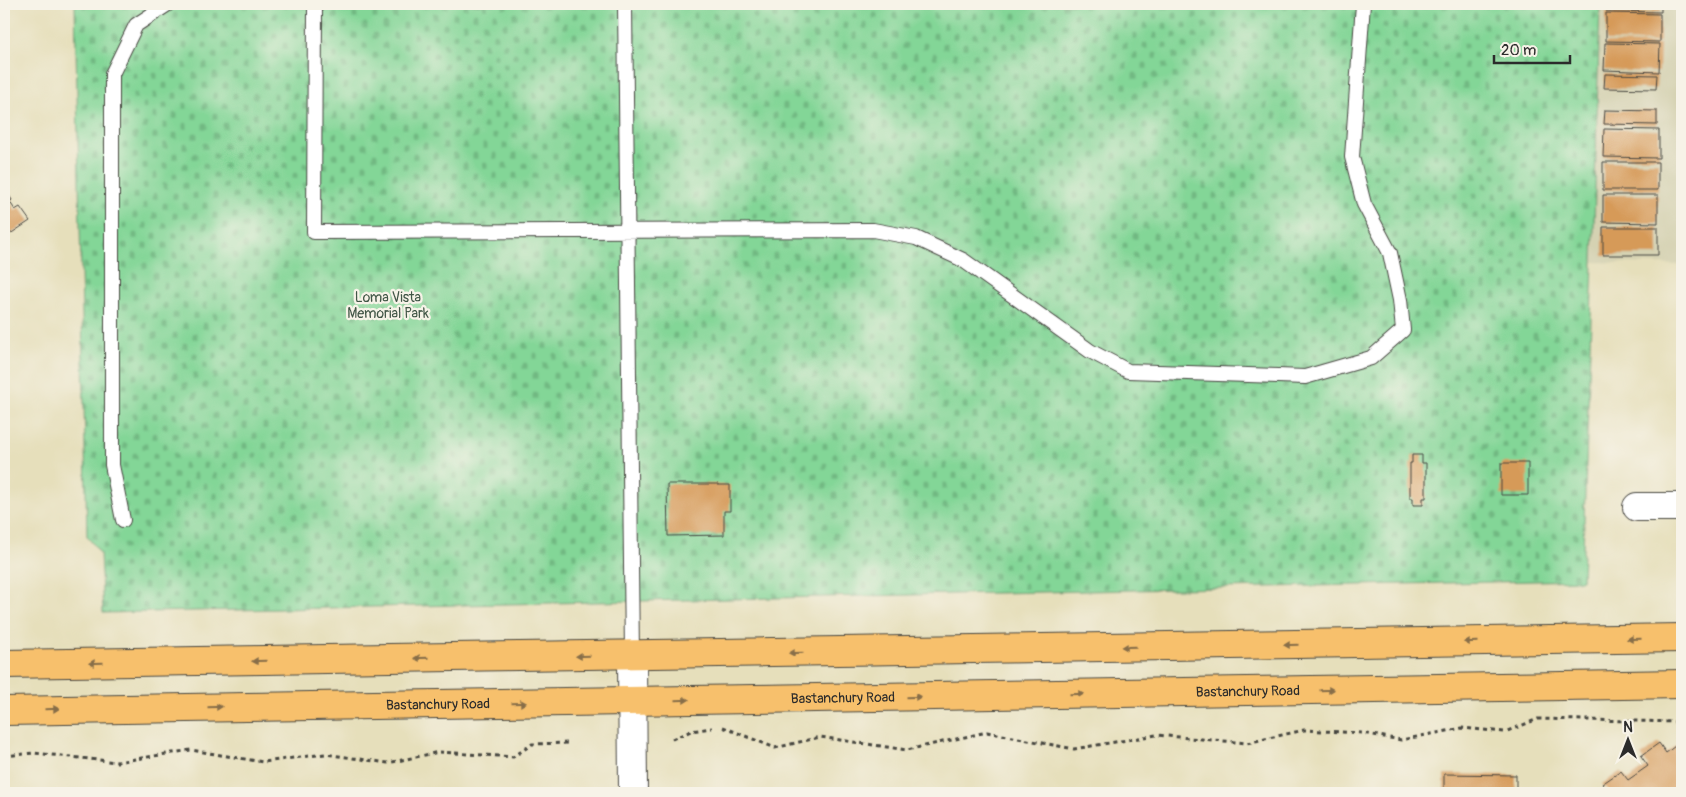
<svg xmlns="http://www.w3.org/2000/svg" width="1686" height="797" font-family="Pangolin,sans-serif">
<defs>
<pattern id="cemetery-stones" width="16" height="16" patternUnits="userSpaceOnUse" patternTransform="scale(1.25)"><rect width="16" height="16" fill="#83d697"/><path d="M2 7V4a2 2 0 0 1 4 0v3zM10 15v-3a2 2 0 0 1 4 0v3z" fill="#71b882"/></pattern>
</defs>
<rect width="100%" height="100%" fill="#f7f3e8"/>
<filter id="ink" filterUnits="userSpaceOnUse"><feTurbulence type="fractalNoise" baseFrequency=".02" numOctaves="2"/><feDisplacementMap in="SourceGraphic" scale="10" xChannelSelector="R" yChannelSelector="G"/><feConvolveMatrix kernelMatrix="1 2 1 2 8 2 1 2 1" color-interpolation-filters="sRGB"/></filter>
<filter id="wash" filterUnits="userSpaceOnUse"><feTurbulence type="fractalNoise" baseFrequency=".0096" numOctaves="4" result="noise"/><feDisplacementMap in="SourceGraphic" scale="20" xChannelSelector="R" yChannelSelector="G"/><feGaussianBlur stdDeviation="1.12" result="paint"/><feColorMatrix in="noise" values="0 0 0 0 0 0 0 0 0 0 0 0 0 0 0 0 0 1.4 0 .05"/><feComposite in="paint" operator="in"/></filter>
<g filter="url(#wash)">
<rect width="100%" height="100%" fill="#e6dfbb"/>
<path fill="#d5d2b2" d="M1601,4H1682V265L1593,262Z"/>
<path fill="url(#cemetery-stones)" stroke="#578061" d="M75,4H1600L1593,262L1582,580L103,613L100,553L87,536Z"/>
<g id="blocks">
<path fill="#d69a59" d="M1606,4H1661V12L1606,11Z
M1606,13L1660,14V42L1606,41Z
M1605,43L1660,44L1659,72L1604,70Z
M1605,74L1657,75L1656,89L1604,88Z
M1605,110L1657,111V125L1604,124Z
M1604,129L1659,130V158L1603,157Z
M1603,162H1658V190H1603Z
M4,188L12,200L10,202L15,210L20,207L30,221L4,238Z
M1603,195H1658V223L1603,222Z
M1603,227H1658V255H1603Z
M1412,455H1422V463H1426V498H1423V505H1413V498H1410V463H1412Z
M1501,463H1528V495H1501Z
M667,484H718V485H730V511H724V535L668,536Z
M1659,743L1666,753L1679,743L1682,746V793H1610L1602,784L1621,771L1628,780L1648,766L1641,756Z
M1444,774L1516,775V793H1444Z"/>
</g>
</g>
<g filter="url(#ink)">
<use href="#blocks" fill-opacity="0" stroke="#474641" stroke-width="1"/>
<g fill="none" stroke-linecap="round" stroke-linejoin="round">
<g stroke="#474641" stroke-width="16">
<path id="service" d="M315,4L314,232L873,230L916,238L963,260L1090,351L1128,371L1305,377L1371,358L1403,330L1400,300L1390,253L1364,204L1352,157L1363,4
M625,4L632,656
M123,520L112,465V74L136,25L168,4"/>
</g>
<g stroke="#474641" stroke-width="30">
<path id="minor" d="M1637,507H1682
M632,656L633,793"/>
</g>
<g stroke="#474641" stroke-width="30">
<g id="primary">
<path d="M4,664L1682,638"/>
<path id="s1" d="M4,711L1682,684"/>
</g>
</g>
<path stroke="#474641" stroke-width="3" stroke-dasharray="4 4" stroke-linecap="butt" d="M723,727L775,748L820,737L907,750L987,732L1074,749L1156,735L1247,743L1304,730L1362,733L1401,740L1462,728L1505,732L1538,719L1682,722
M672,739L691,731L712,728
M4,756L34,753L117,762L191,750L263,762L325,754L388,763L439,752L513,757L532,744L570,743"/>
<use href="#service" stroke="#fff" stroke-width="14"/>
<use href="#minor" stroke="#fff" stroke-width="28"/>
<use href="#primary" stroke="#f7c06c" stroke-width="28"/>
</g>
<defs><path id="oneway-solid" d="M-6-.8H1V-3.2L6.5 0L1 3.2V.8H-6Z" transform="scale(1.25)"/></defs>
<g fill="#876e48">
<use href="#oneway-solid" transform="translate(1634 639) rotate(179)"/>
<use href="#oneway-solid" transform="translate(1471 642) rotate(179)"/>
<use href="#oneway-solid" transform="translate(1291 645) rotate(179)"/>
<use href="#oneway-solid" transform="translate(1129 647) rotate(179)"/>
<use href="#oneway-solid" transform="translate(796 653) rotate(179)"/>
<use href="#oneway-solid" transform="translate(583 656) rotate(179)"/>
<use href="#oneway-solid" transform="translate(421 658) rotate(179)"/>
<use href="#oneway-solid" transform="translate(259 661) rotate(179)"/>
<use href="#oneway-solid" transform="translate(96 663) rotate(179)"/>
<use href="#oneway-solid" transform="translate(1327 690) rotate(-1)"/>
<use href="#oneway-solid" transform="translate(1077 694) rotate(-1)"/>
<use href="#oneway-solid" transform="translate(914 697) rotate(-1)"/>
<use href="#oneway-solid" transform="translate(682 700) rotate(-1)"/>
<use href="#oneway-solid" transform="translate(519 703) rotate(-1)"/>
<use href="#oneway-solid" transform="translate(215 707) rotate(-1)"/>
<use href="#oneway-solid" transform="translate(52 709) rotate(-1)"/>
</g>
</g>
<g text-anchor="middle" stroke-width="4.5" stroke-linejoin="round" paint-order="stroke">
<g font-size="14" fill="#415646" stroke="#f7f3e8">
<text x="388" y="302">Loma Vista<tspan x="388" dy="16">Memorial Park</tspan></text>
</g>
<g font-size="14" fill="#2b2b2b" stroke="#f7f3e8">
<text dy="5" stroke="none"><textPath href="#s1" startOffset="1244">Bastanchury Road</textPath></text>
<text dy="5" stroke="none"><textPath href="#s1" startOffset="839">Bastanchury Road</textPath></text>
<text dy="5" stroke="none"><textPath href="#s1" startOffset="434">Bastanchury Road</textPath></text>
</g>
</g>
<rect width="1686" height="797" fill="none" stroke="#f7f3e8" stroke-width="20"/>
<g transform="translate(1628 740)" stroke="#f7f3e8" stroke-width="4" paint-order="stroke">
<path d="M0-4L9 19L0 12L-9 19Z" fill="#2b2b2b"/>
<text y="-8" font-size="14" font-weight="bold" text-anchor="middle" fill="#2b2b2b">N</text>
</g>
<path d="M1494 55v8h76v-8" fill="none" stroke="#2b2b2b" stroke-width="2.5"/>
<text x="1501" y="55" font-size="15" fill="#2b2b2b" stroke="#f7f3e8" stroke-width="4" paint-order="stroke">20 m</text>
</svg>
